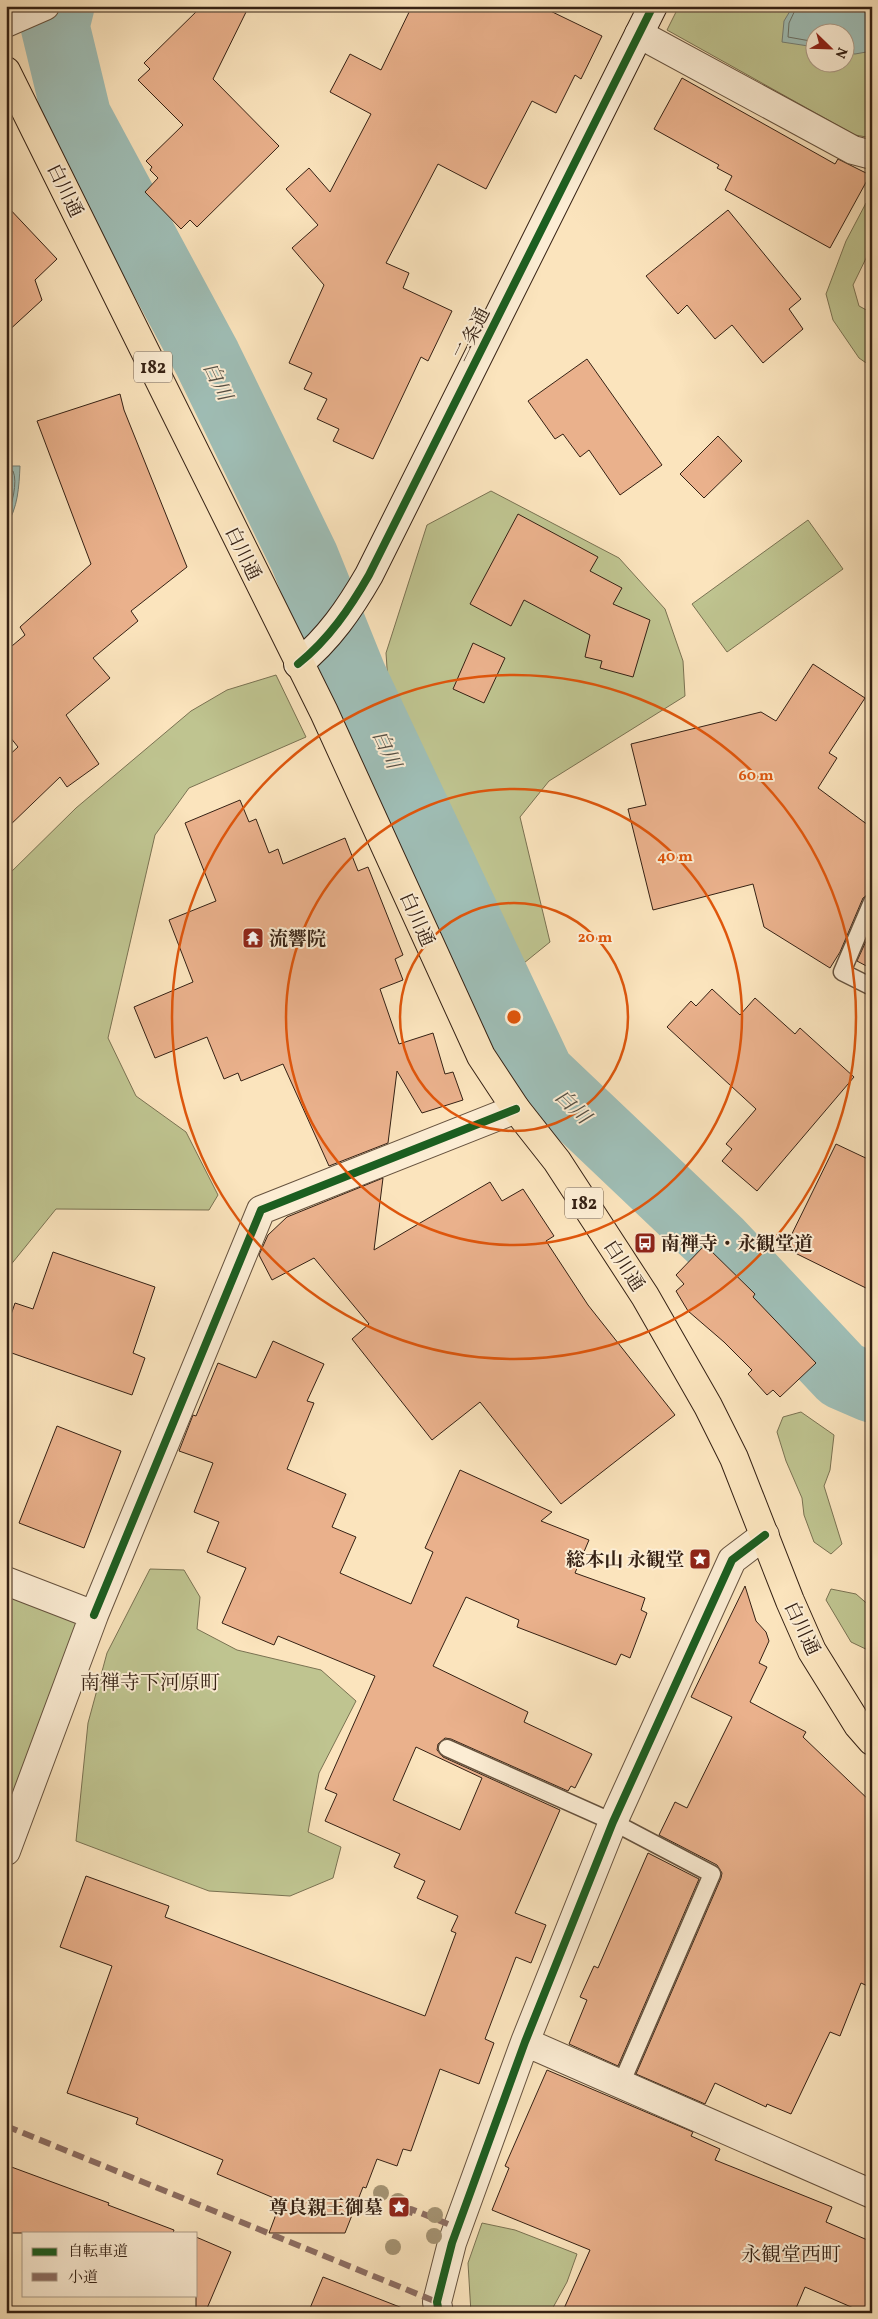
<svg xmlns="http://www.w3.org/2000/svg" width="878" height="2319" font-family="Vollkorn,'Noto Serif JP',serif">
<rect width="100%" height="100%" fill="#fbe4bd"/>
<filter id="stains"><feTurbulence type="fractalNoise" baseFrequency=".004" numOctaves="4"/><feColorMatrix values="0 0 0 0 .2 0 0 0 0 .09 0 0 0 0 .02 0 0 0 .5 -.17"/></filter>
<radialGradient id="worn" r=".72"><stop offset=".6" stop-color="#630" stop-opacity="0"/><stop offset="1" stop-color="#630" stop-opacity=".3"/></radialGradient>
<path fill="#bfc490" stroke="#7a7252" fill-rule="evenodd" d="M679,6H872V138L855,135L667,30ZM816,32H846V62H816Z
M872,197V246L853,285L859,306L872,313V367L859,358L833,320L826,294L846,241L866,203Z
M491,491L619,558L665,609L683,661L685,696L549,781L520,817L550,942L524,963L497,956L389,697L386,653L427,525Z
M808,520L843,569L727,652L692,604Z
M276,675L306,737L189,788L155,835L108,1038L136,1096L186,1132L218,1195L209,1210L56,1209L9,1267L6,1276V877L76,808L191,711L227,690Z
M801,1412L834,1435L830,1470L824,1486L842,1544L831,1554L814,1542L804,1515L802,1498L786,1461L777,1432L783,1417Z
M150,1569L184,1570L200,1597L197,1629L237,1650L321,1670L356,1701L319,1773L308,1832L341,1847L333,1878L290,1896L209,1891L76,1841L88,1723L107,1653Z
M6,1588L88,1618L6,1840Z
M831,1589L856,1594L872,1608V1652L851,1642L826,1600Z
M482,2223L515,2230L577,2254L567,2282L550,2313H471L468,2263Z"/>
<path fill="#9fbeb6" stroke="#757f75" d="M793,6H872V51L855,54L846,53V32H816L815,47L782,42L784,21Z
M6,466H20C19,487 18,508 6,526Z"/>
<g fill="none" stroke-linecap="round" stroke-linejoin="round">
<path stroke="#6a7065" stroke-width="1" d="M797,6L789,23L788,37L816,42
M6,471H13C18,482 12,506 6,517"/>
<path stroke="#9fbeb6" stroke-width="69" d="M60,6L55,26L77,117L207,358L304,557L352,676L540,1074L719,1244L842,1375L872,1388"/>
</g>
<path fill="#eab18c" stroke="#352114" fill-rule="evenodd" d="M202,6H249L213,79L279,146L197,227L190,220L181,229L145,192L158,178L150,170L152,167L146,161L183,125L138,80L150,69L144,63Z
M412,6H540L602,36L581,79L575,75L556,113L532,101L486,189L438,164L386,263L409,273L403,288L452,311L428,361L421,357L373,459L333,441L339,429L317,419L327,399L304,389L312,373L289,363L324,285L292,248L318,225L286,189L309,168L330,192L371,114L330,92L350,54L381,70Z
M682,78L835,164L838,159L870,175L830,248L725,190L732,176L717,168L719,165L654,129Z
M6,205L57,259L35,280L42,300L6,333Z
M728,210L801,299L789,309L803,329L763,363L732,325L715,339L687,305L678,314L646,276Z
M587,359L662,465L620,495L589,450L580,457L563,434L555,439L528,401Z
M120,394L124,410L187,567L131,611L138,621L93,658L110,678L66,715L99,764L67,787L60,777L6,829V758L18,747L6,732V651L25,635L20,627L91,564L37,421Z
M718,436L742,461L704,498L680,474Z
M518,514L598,557L590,571L622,588L613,604L650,620L633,677L600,668L602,661L585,657L590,635L524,600L511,626L470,604Z
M473,643L505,658L484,703L453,689Z
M813,664L865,698L829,753L837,758L818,788L872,828V892L863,898L840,952L830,968L764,927L753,884L653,910L628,809L646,805L631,744L761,712L776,721Z
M240,800L249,822L256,819L269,853L278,849L283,864L345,838L358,871L368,867L403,955L395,959L403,980L380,989L399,1044L433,1033L445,1074L453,1072L463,1100L422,1113L397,1071L388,1143L329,1166L283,1064L241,1081L238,1073L224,1079L207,1037L155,1058L134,1007L193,982L169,920L216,901L185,823Z
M872,928V969L857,961Z
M712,989L740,1015L755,998L795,1034L800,1028L854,1077L757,1191L722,1161L732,1149L726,1144L756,1109L667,1027L691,1001L696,1006Z
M836,1144L872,1161V1291L785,1248Z
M383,1178L374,1250L490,1182L502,1201L523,1189L554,1236L546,1241L588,1305L675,1415L561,1504L480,1402L432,1440L352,1339L369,1324L314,1258L272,1280L259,1255L268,1235L287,1217Z
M705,1245L755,1294L753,1297L816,1363L780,1397L773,1390L767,1395L748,1374L752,1370L724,1342L688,1311L676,1291L684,1284L676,1275Z
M53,1252L155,1287L133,1353L145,1358L132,1395L6,1351V1329L15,1303L33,1309Z
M273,1341L324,1364L307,1401L314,1403L287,1469L346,1494L332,1527L356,1537L340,1573L411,1604L433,1552L425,1548L460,1470L552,1512L541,1521L589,1540L575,1573L645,1598L641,1610L647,1613L630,1658L621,1654L616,1665L517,1627L519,1620L466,1597L433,1666L528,1712L524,1722L592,1754L575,1788L571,1786L568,1791L451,1739L445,1738L438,1744L437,1750L443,1757L560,1810L515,1913L546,1925L531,1963L516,1957L485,2039L494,2043L479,2084L440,2069L411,2151L403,2149L397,2166L377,2159L366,2188L363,2187L345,2233H269L281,2201L217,2174L223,2160L136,2124L138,2118L67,2093L112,1966L60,1947L86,1876L169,1906L165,1917L425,2016L456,1933L451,1931L458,1916L417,1898L425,1881L394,1867L400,1854L325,1821L337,1794L325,1789L375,1676L278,1636L274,1645L222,1623L246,1568L207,1552L219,1522L194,1512L213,1463L179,1451L193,1415L196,1416L218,1363L256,1378ZM416,1747L482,1778L460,1830L393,1800Z
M57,1426L121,1451L84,1548L19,1523Z
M745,1586L756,1621L766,1632L769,1641L759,1663L767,1667L750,1702L806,1732L803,1737L872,1803V1988L861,1983L840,2036L830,2032L791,2114L767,2104L766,2107L715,2083L705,2104L636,2074L721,1878L722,1873L717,1865L659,1835L675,1802L687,1808L732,1717L691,1697Z
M648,1853L699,1879L618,2066L569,2044L587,2000L580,1997L594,1966L598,1968Z
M547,2070L693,2132L691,2136L720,2149L715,2160L832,2207L826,2222L872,2242V2313H865L805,2287L794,2313H562L590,2250L492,2210L509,2168L505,2166Z
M6,2165L109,2203L108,2205L174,2230L173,2233H6Z
M196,2237L231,2252L205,2313H196Z
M323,2277L410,2311L409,2313H308Z"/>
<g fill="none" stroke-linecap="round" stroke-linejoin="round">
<g stroke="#66523e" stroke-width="19">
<path id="lane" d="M872,902L842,972L872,987
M447,1748L613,1822L712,1874L621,2084"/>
</g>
<g stroke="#66523e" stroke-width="30">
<path id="street" d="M6,23L45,6
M639,34L853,150L872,155
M6,1581L94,1615L6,1851
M94,1615L261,1210L516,1109
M525,2042L872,2194
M439,2313L437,2302L452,2243L525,2042L613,1822L732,1560L765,1535"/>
</g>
<g stroke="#352114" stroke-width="30">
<path id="secondary" d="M298,664C329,639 350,608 369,575L653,6"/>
</g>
<g stroke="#352114" stroke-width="30">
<path id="primary" d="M6,71L324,712L481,1056L516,1109L557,1161L645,1296L708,1406L734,1458L790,1601L812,1651L858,1725L872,1741"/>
</g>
<use href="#lane" stroke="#fcedd4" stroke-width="16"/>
<use href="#street" stroke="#fcedd4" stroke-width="28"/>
<use href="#secondary" stroke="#fcedd4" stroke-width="28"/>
<use href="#primary" stroke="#fbe4bd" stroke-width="28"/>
<path stroke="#8d6e63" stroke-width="6" stroke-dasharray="12 6" stroke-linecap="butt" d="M6,2126L437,2302
M409,2215L411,2209L448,2224"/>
<g stroke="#fcedd4" stroke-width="11">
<path id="cycleway" d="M298,664C329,639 350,608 369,575L653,6
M94,1615L261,1210L516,1109
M439,2313L437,2302L452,2243L525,2042L613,1822L732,1560L765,1535"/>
</g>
<use href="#cycleway" stroke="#1b5e20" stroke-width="8"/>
</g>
<g fill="#a59474">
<circle cx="381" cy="2193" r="8"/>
<circle cx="398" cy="2201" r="8"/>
<circle cx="435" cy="2215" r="8"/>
<circle cx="434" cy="2236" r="8"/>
<circle cx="393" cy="2247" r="8"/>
</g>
<g fill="none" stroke="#df560c" stroke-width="2.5">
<circle cx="514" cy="1017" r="114"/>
<circle cx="514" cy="1017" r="228"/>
<circle cx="514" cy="1017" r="342"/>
</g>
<defs>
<g id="temple-square" transform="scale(1.125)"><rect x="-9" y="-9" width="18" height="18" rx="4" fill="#8f2418" stroke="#fcedd4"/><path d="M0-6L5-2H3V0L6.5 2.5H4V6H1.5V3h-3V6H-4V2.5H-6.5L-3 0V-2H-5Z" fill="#fff"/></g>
<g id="bus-square" transform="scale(1.125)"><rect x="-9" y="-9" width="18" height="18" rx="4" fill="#8f2418" stroke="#fcedd4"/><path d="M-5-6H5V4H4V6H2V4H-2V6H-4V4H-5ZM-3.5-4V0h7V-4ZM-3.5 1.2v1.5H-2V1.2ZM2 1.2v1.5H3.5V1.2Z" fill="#fff"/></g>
<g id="sight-square" transform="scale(1.125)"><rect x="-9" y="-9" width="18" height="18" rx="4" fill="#8f2418" stroke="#fcedd4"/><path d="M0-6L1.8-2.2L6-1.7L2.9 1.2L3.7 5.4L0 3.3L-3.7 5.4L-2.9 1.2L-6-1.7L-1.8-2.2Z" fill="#fff"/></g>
</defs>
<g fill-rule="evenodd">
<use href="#temple-square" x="253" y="938"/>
<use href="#bus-square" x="645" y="1243"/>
<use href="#sight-square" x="700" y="1559"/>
<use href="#sight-square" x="399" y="2207"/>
</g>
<g text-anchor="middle" stroke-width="4" stroke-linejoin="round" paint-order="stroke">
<g fill="#fcedd4" stroke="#715e4e" stroke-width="1">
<rect x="134" y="351.5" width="38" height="31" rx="4"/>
<rect x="565" y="1187.5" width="38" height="31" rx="4"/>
</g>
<g font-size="18" font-weight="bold" fill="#352114">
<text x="153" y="373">182</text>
<text x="584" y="1209">182</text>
</g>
<g font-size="19" fill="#352114" stroke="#fcedd4">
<text transform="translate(66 190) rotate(64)" y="7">白川通</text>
<text transform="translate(471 334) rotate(-64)" y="7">二条通</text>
<text transform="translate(244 553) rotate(64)" y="7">白川通</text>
<text transform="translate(418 919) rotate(66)" y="7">白川通</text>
<text transform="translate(625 1265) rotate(57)" y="7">白川通</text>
<text transform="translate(803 1628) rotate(65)" y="7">白川通</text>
</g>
<g font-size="19" font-weight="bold" fill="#352114" stroke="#fcedd4" text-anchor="start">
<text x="269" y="945">流響院</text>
<text x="661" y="1250">南禅寺・永観堂道</text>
<text x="684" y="1566" text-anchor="end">総本山 永観堂</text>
<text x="383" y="2214" text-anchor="end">尊良親王御墓</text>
</g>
<g font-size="20" font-style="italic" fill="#555045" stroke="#fcedd4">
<text transform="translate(218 381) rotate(64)" y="7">白川</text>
<text transform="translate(387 749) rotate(65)" y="7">白川</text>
<text transform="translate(573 1106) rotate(44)" y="7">白川</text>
</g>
<g font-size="20" fill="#352114" stroke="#fcedd4">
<text x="150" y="1689">南禅寺下河原町</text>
<text x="791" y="2261">永観堂西町</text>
</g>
</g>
<circle cx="514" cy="1017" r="8" fill="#df560c" stroke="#fcedd4" stroke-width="2.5"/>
<g font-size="15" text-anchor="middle" font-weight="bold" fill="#df560c" stroke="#fcedd4" stroke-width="4" stroke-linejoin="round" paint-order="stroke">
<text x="756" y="780">60 m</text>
<text x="675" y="861">40 m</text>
<text x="595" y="942">20 m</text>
</g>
<rect width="878" height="2319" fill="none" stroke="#fbe4bd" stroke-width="25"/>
<rect x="8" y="8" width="863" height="2304" fill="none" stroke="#352114" stroke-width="2.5"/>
<rect x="12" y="12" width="853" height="2294" fill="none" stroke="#352114"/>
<rect x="22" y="2232" width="175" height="65" fill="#fcedd4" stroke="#ac9b87"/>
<rect x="32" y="2248" width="25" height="8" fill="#1b5e20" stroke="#ac9b87"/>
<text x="68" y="2256" font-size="15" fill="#352114">自転車道</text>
<rect x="32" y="2273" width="25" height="8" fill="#8d6e63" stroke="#ac9b87"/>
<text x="68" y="2282" font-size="15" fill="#352114">小道</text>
<g transform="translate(830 48) rotate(113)"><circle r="24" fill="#fcedd4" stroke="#ac9b87"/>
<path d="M0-4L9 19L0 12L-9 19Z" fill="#8f2418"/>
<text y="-8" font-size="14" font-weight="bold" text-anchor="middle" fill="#352114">N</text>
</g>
<rect width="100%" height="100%" filter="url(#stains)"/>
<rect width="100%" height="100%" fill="url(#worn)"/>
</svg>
